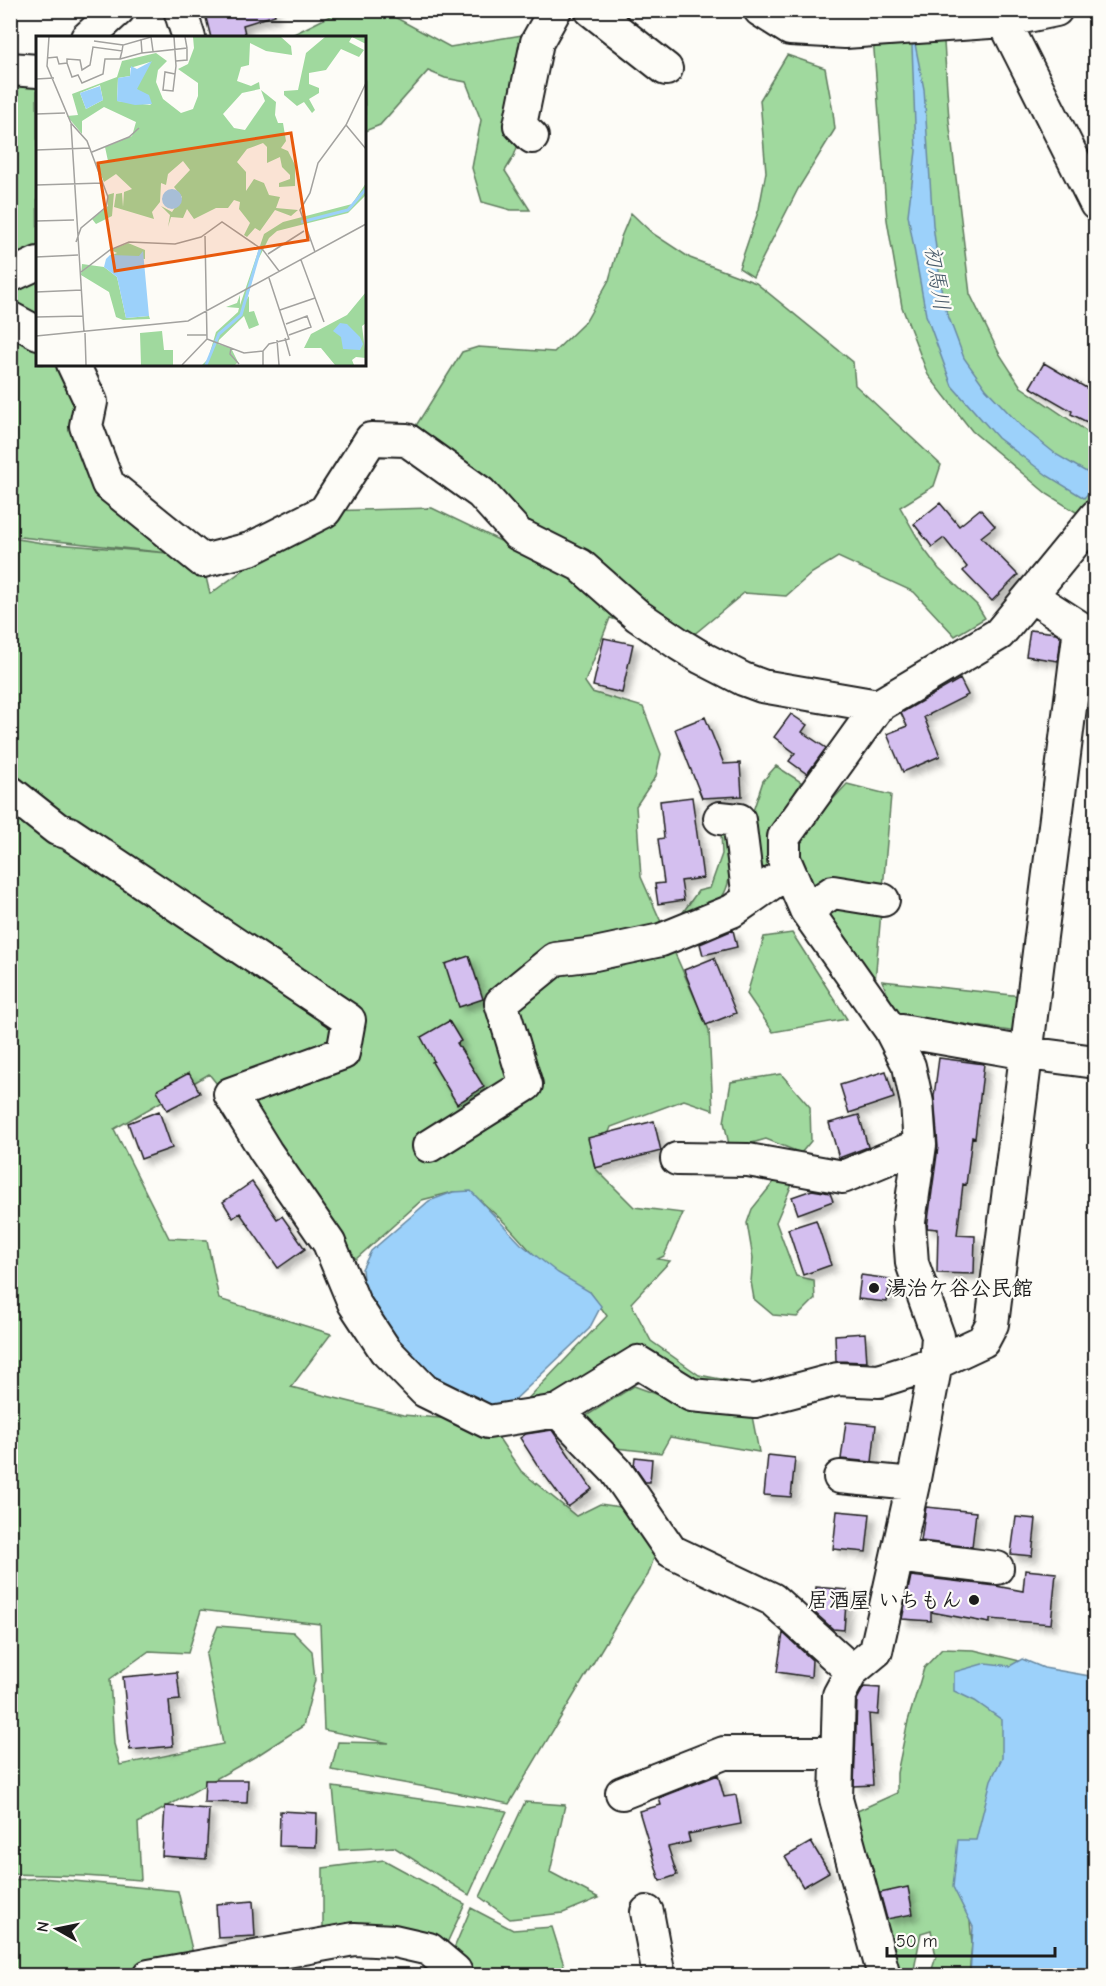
<svg xmlns="http://www.w3.org/2000/svg" width="1106" height="1986" font-family="'Comic Neue','Klee One',sans-serif">
<defs>
<filter id="shadow"><feDropShadow dx="5.5" dy="5.5" stdDeviation="3" flood-color="#0004"/></filter>
</defs>
<rect width="100%" height="100%" fill="#fdfcf7"/>
<filter id="ink" filterUnits="userSpaceOnUse"><feTurbulence type="fractalNoise" baseFrequency=".0167" numOctaves="2"/><feDisplacementMap in="SourceGraphic" scale="12" xChannelSelector="R" yChannelSelector="G"/><feConvolveMatrix kernelMatrix="1 2 1 2 8 2 1 2 1" color-interpolation-filters="sRGB"/></filter>
<g filter="url(#ink)">
<path fill="#a0d99e" stroke="#5e7a5d" stroke-width="1.5" d="M871,11H942L949,120L970,294L999,353L1021,387L1095,437V524L1047,494L972,431L928,375L902,307L887,220Z
M334,14L391,15L450,47L522,35L537,42L528,117L514,156L505,171L530,210H511L482,202L472,168L481,120L466,82L445,78L428,71L380,125L365,131L364,38H286Z
M787,55L825,68L833,112L835,129L798,189L753,277L739,268L759,209L766,172L760,100Z
M37,76L38,364L84,365L92,466L201,556L210,594L325,511L432,508L538,559L407,440L462,352L478,347L554,352L586,321L609,280L621,237L631,213L652,233L690,258L756,283L853,362L855,385L941,465L934,486L900,507L924,549L939,569L977,605L985,618L955,636L914,592L838,557L812,573L786,596L744,593L686,641L610,618L585,682L592,692L643,707L661,754L656,776L636,806L641,877L709,1030L713,1110L684,1100L611,1127L595,1168L634,1207L683,1213L664,1256L658,1259L670,1261L631,1303L651,1341L699,1375L747,1384C711,1396 665,1364 633,1348L613,1377L519,1408L607,1316L590,1292L567,1291L506,1224L471,1192H453L422,1200L356,1259L209,1074L114,1129L169,1238L207,1240L219,1299L331,1334L291,1387L403,1415L488,1422L521,1471L576,1516L600,1504L648,1511L656,1552L648,1575L632,1598L509,1804L437,1789L331,1770L338,1742L389,1743L324,1730L320,1624L201,1610L188,1653L149,1651L110,1679L114,1744L120,1765L223,1744L206,1655L218,1626L293,1632L312,1651L315,1680L303,1726L258,1755L138,1823L141,1880L84,1876L11,1874V538L43,543L168,553L11,536L10,79Z
M776,766L801,782L770,835L774,864L752,880L748,826L763,781Z
M847,784L891,795L875,982L797,889L798,837Z
M721,832L730,834C731,880 734,899 691,924L681,915L698,891L710,888L722,854Z
M792,933L847,1019L773,1032L747,994L764,937Z
M882,981L1021,996L1017,1032L896,1014Z
M781,1074L810,1107L811,1141L801,1153L766,1139L730,1149L724,1122L731,1082Z
M790,1162L793,1182L776,1222L796,1276L814,1280L815,1299L797,1317L773,1315L754,1299L751,1282L753,1258L747,1223L752,1209Z
M634,1386L695,1408L752,1416L759,1452L670,1437L661,1453L615,1448L578,1421Z
M942,1649L974,1650L1036,1665L968,1897L972,1944L969,1975H930L936,1957L931,1930L921,1933L913,1975H892L853,1813L897,1793V1773L908,1721L924,1668Z
M333,1787L507,1811L469,1895L394,1847L339,1850Z
M525,1802L565,1805L550,1872L599,1898L563,1913L510,1919L480,1897Z
M384,1860L465,1904L440,1958L329,1943L323,1928V1868Z
M42,1878L178,1891L194,1958L117,1975L11,1976V1880Z
M471,1908L513,1930L552,1927L567,1975H454L447,1965Z"/>
<path fill="#9cd1fa" stroke="#6989a1" stroke-width="1.5" d="M915,44L924,89L933,225L943,302L964,358L986,389L1021,426L1057,455L1095,477V486L1084,498L1048,476L998,438L952,386L926,315L908,215L916,151L912,46Z
M471,1191L521,1244L558,1273L590,1292L601,1306L589,1329L504,1410L482,1407L423,1372L374,1315L363,1280L362,1269L371,1251L429,1201L453,1192Z
M1022,1659L1044,1668L1095,1677V1975H970L973,1927L953,1887L958,1840H976L991,1780L1002,1758V1720L975,1701L954,1691V1672L986,1663L1010,1666Z"/>
<path fill="#d4bfef" stroke="#1c1c1c" stroke-width="1.5" filter="url(#shadow)" d="M204,10H274L275,15L243,25L246,38H211Z
M1044,363L1095,393V426L1071,414L1072,411L1030,387Z
M940,503L959,526L980,509L995,526L981,537L1018,575L992,601L963,571L967,567L944,538L932,547L914,524Z
M1030,630L1056,633L1061,637L1058,661L1026,656Z
M604,638L633,644L622,693L593,686Z
M960,679L968,695L924,717L940,756L903,772L887,734L907,726L901,713Z
M791,714L807,725L802,732L826,748L807,774L789,761L795,753L774,737Z
M705,717L724,764L740,763L742,796L702,798L675,729Z
M692,797L703,878L681,881L684,900L658,904L655,884L664,883L658,839L664,838L660,801Z
M733,930L737,947L703,955L700,944Z
M469,956L483,999L459,1007L445,964Z
M714,958L736,1013L706,1025L684,970Z
M449,1021L461,1041L457,1043L484,1087L457,1104L432,1062L434,1061L421,1037Z
M939,1058L984,1064L975,1138L972,1137L966,1185L963,1184L957,1235L975,1236L974,1274L937,1273L938,1229L927,1228L938,1147L934,1096Z
M886,1071L894,1098L849,1113L840,1085Z
M189,1073L200,1093L167,1110L157,1090Z
M159,1111L172,1148L141,1159L128,1123Z
M859,1115L868,1147L839,1158L829,1123Z
M654,1121L661,1151L595,1168L588,1138Z
M252,1182L277,1219L282,1216L305,1249L278,1268L240,1213L233,1218L223,1202Z
M812,1190L830,1193L833,1201L798,1214L792,1197Z
M816,1220L831,1265L803,1275L788,1229Z
M861,1275L890,1279L887,1302L858,1299Z
M865,1333L867,1362L836,1361L835,1335Z
M846,1422L876,1425L872,1462L841,1459Z
M552,1430L592,1489L568,1507L540,1469L520,1438L526,1434Z
M768,1455L795,1458L791,1497L764,1495Z
M635,1457L652,1459L650,1482H645L634,1466Z
M926,1507L976,1512L972,1547L921,1541Z
M837,1511L870,1514L866,1552L833,1549Z
M1016,1517L1036,1519L1032,1556L1011,1554Z
M1025,1570L1056,1573L1051,1624L990,1619V1623L931,1612V1621L902,1619L911,1576L996,1586L1023,1591Z
M816,1587L847,1590L844,1630L833,1629L814,1612Z
M783,1633L812,1660L811,1677L777,1672Z
M177,1672L180,1700L169,1701L173,1746L130,1750L123,1677Z
M864,1687L880,1688L878,1715L869,1714L873,1785L854,1786L857,1700Z
M718,1775L724,1797L736,1795L741,1824L688,1834L690,1842L668,1847L677,1875L660,1881L639,1811L661,1805L659,1798Z
M205,1780H248L247,1803L204,1802Z
M165,1806L209,1809L206,1859L162,1856Z
M280,1811L317,1813L316,1847L279,1846Z
M811,1842L829,1872L803,1887L785,1857Z
M908,1887L913,1914L887,1919L880,1893Z
M253,1901L255,1936L218,1938L216,1904Z"/>
<g fill="none" stroke-linecap="round" stroke-linejoin="round">
<g stroke="#1c1c1c" stroke-width="36">
<path id="minor" d="M180,10L189,38
M591,10L666,69
M760,10L790,29L845,32L1004,21L1056,10
M1004,21L1096,204
M87,38L118,10
M10,69L38,71
M532,137L520,125L537,42L555,10
M10,276L38,263
M10,318L38,333
M73,364L91,402L86,426L108,484L203,561L250,549L325,511L371,439L407,440L481,493L518,534L580,565L638,616L679,644L702,658L743,679L762,686L878,706
M1031,596L1096,638
M10,792L57,829L69,833L349,1020L343,1053L230,1094L266,1152L329,1243L354,1303L385,1350L425,1391L488,1422L558,1411L638,1362L691,1395L755,1401L838,1379L879,1381L936,1363L983,1341L992,1324L1080,628
M720,818L739,820L749,899
M806,910L833,892L883,900
M890,1029L1027,1053L1096,1062
M429,1146L526,1085L501,1003L555,959L595,954L661,940L732,911L789,871
M677,1159L748,1160L843,1177L920,1145
M558,1411L616,1471L671,1551L772,1599L852,1671
M840,1477L913,1484
M897,1556L997,1568
M622,1793L724,1753H837
M647,1912L659,1976
M149,1976L354,1939L394,1941L429,1949L455,1971L457,1976
M884,1976L836,1799L839,1695L852,1671L876,1651L913,1484L936,1363L938,1336L912,1263L909,1222L920,1145L917,1103L909,1066L890,1029L806,910L784,859V837L878,706L999,634L1096,516"/>
</g>
<use href="#minor" stroke="#fdfcf7" stroke-width="32"/>
</g>
</g>
<g fill="#1c1c1c" stroke="#fdfcf7" stroke-width="2">
<circle cx="874" cy="1288" r="6"/>
<circle cx="974" cy="1600" r="6"/>
</g>
<g text-anchor="middle" stroke-width="4.5" stroke-linejoin="round" paint-order="stroke">
<g font-size="21" font-weight="bold" fill="#1c1c1c" stroke="#fdfcf7" text-anchor="start">
<text x="886" y="1295">湯治ケ谷公民館</text>
<text x="962" y="1607" text-anchor="end">居酒屋 いちもん</text>
</g>
<g font-size="22" font-style="italic" fill="#495b6a" stroke="#fdfcf7">
<text transform="translate(938 278) rotate(81)" y="8">初馬川</text>
</g>
</g>
<g transform="translate(36 36)">
<rect width="330" height="330" fill="#fdfcf7"/>
<path d="M157,1H245L255,10L256,19L230,15L214,7L213,29L205,31L201,45L215,50L223,46L224,53L206,57L187,78L198,92L209,94L229,65L225,54L240,66L239,79L242,87H247L250,105L245,112L252,115L259,129V150L243,151V147L254,143V139L246,131L244,121L231,127V111L227,107L211,113L201,126L210,136V155L218,143L228,147L233,159L244,161L240,172L262,174L255,180L239,174L224,195L219,192L211,201L208,199L214,187L203,173L204,166L198,164L192,172H180L158,183L151,173L147,182L135,181L132,191L134,179L125,170L136,176L146,161L138,151L154,134L147,125L132,138L130,149L125,147L124,166L116,176L118,183L78,171L80,158L86,157L87,171L88,156L96,153L80,138L68,146L60,127L72,125L69,111L96,100L100,86L68,71L46,85V98L31,80L42,79L36,58L81,41L86,25L120,17L131,25L122,34L120,46L127,63L145,77L157,73L162,60V47L142,33L152,28L158,12ZM114,26L99,52L115,69L81,65L82,42L94,40V32ZM64,49L67,64L50,73L44,57ZM289,1H330V8L316,1L313,6L328,14L323,21L305,13L290,34L273,37V48L283,52V57L273,63L279,74L276,77L268,66L261,70L248,59V55L262,54L270,17ZM330,147V159L312,177L241,195L233,202L221,226L211,263L213,260V276L218,275L223,289L213,293L208,280L183,304L182,308L195,312L202,326L199,329H166L172,323L180,296L202,276L203,272L190,271L201,267L204,259V269L228,198L247,186L316,168ZM78,157L76,180L60,188L56,183L72,170L71,159ZM92,207L109,214V223L74,220L81,217L75,214ZM46,228L68,231L81,241L90,282L113,280L114,283L87,284L80,281L73,256L45,239ZM330,256V287L326,290L330,322L320,321L316,324L318,329H299L285,312H268L275,298L311,279ZM126,295L128,314H137V329H105L104,297Z" fill="#a0d99e" fill-rule="evenodd"/>
<path d="M116,25L101,53L113,59L116,68L99,69L81,65L82,42L94,40L95,30L101,33ZM64,50L67,64L50,73L44,57ZM126 163a10 10 0 1 1 20 0a10 10 0 1 1-20 0ZM107,215L113,280L90,282L81,241L68,231L70,223L74,219L103,220ZM304,287L311,288L324,301L327,308L324,314L307,313L305,301L297,295Z" fill="#9cd1fa"/>
<path fill="none" stroke="#9cd1fa" stroke-width="3" d="M265,186L312,174L330,153M170,329L183,298L205,279L225,210"/>
<path fill="none" stroke="#a3a29f" stroke-width="1.5" d="M13,1L11,30L35,87L51,105L72,161L70,171L45,192L40,206M138,1L140,30L139,38L137,55L127,54L129,36L139,38M58,5L87,9M106,17L151,12L149,1M11,22L21,21L23,28L31,27V23L44,24L46,34L54,29L57,11L86,15L87,9L115,1L117,15M84,23L106,17L105,3M140,25L151,24V12M31,27L36,41L42,39L46,47L67,38L69,23H84L86,15M0,43L18,42M0,78L29,77M35,88L48,296M310,89L330,113M0,114L54,112M56,116L93,101L103,92M0,149L67,147M0,185L38,184M279,216L264,174L274,157L282,127L310,89L330,47M232,218L268,195M0,221L42,219M265,224L288,286M45,236L74,214L93,206L139,208L165,201L186,186L227,214L243,235M0,256L46,254M244,274L279,262M0,281L47,280M250,288L271,280L275,291L253,299M49,297L50,329M151,299H171M0,300L152,285L330,188M249,302L254,320M171,303L208,317L227,315M241,304L243,329M195,312L194,318L203,328M146,329L171,303L169,200M227,329V315L233,308L253,303L233,242"/>
<path fill="#e8590c" fill-opacity="0.15" stroke="#e8590c" stroke-width="3" d="M255,97L272,204L79,235L62,127Z"/>
<rect width="330" height="330" fill="none" stroke="#1c1c1c" stroke-width="3"/>
</g>
<rect width="1106" height="1986" fill="none" stroke="#fdfcf7" stroke-width="36"/>
<rect x="18" y="18" width="1070" height="1950" fill="none" stroke="#1c1c1c" stroke-width="2" filter="url(#ink)"/>
<g transform="translate(57 1929) rotate(279)" stroke="#fdfcf7" stroke-width="4.5" paint-order="stroke">
<path d="M0-4.5L10 22L0 15L-10 22Z" fill="#1c1c1c"/>
<text y="-9" font-size="16" font-weight="bold" text-anchor="middle" fill="#1c1c1c">N</text>
</g>
<path d="M887 1947v9h168v-9" fill="none" stroke="#1c1c1c" stroke-width="3"/>
<text x="896" y="1947" font-size="18" fill="#1c1c1c" stroke="#fdfcf7" stroke-width="4.5" paint-order="stroke">50 m</text>
</svg>
